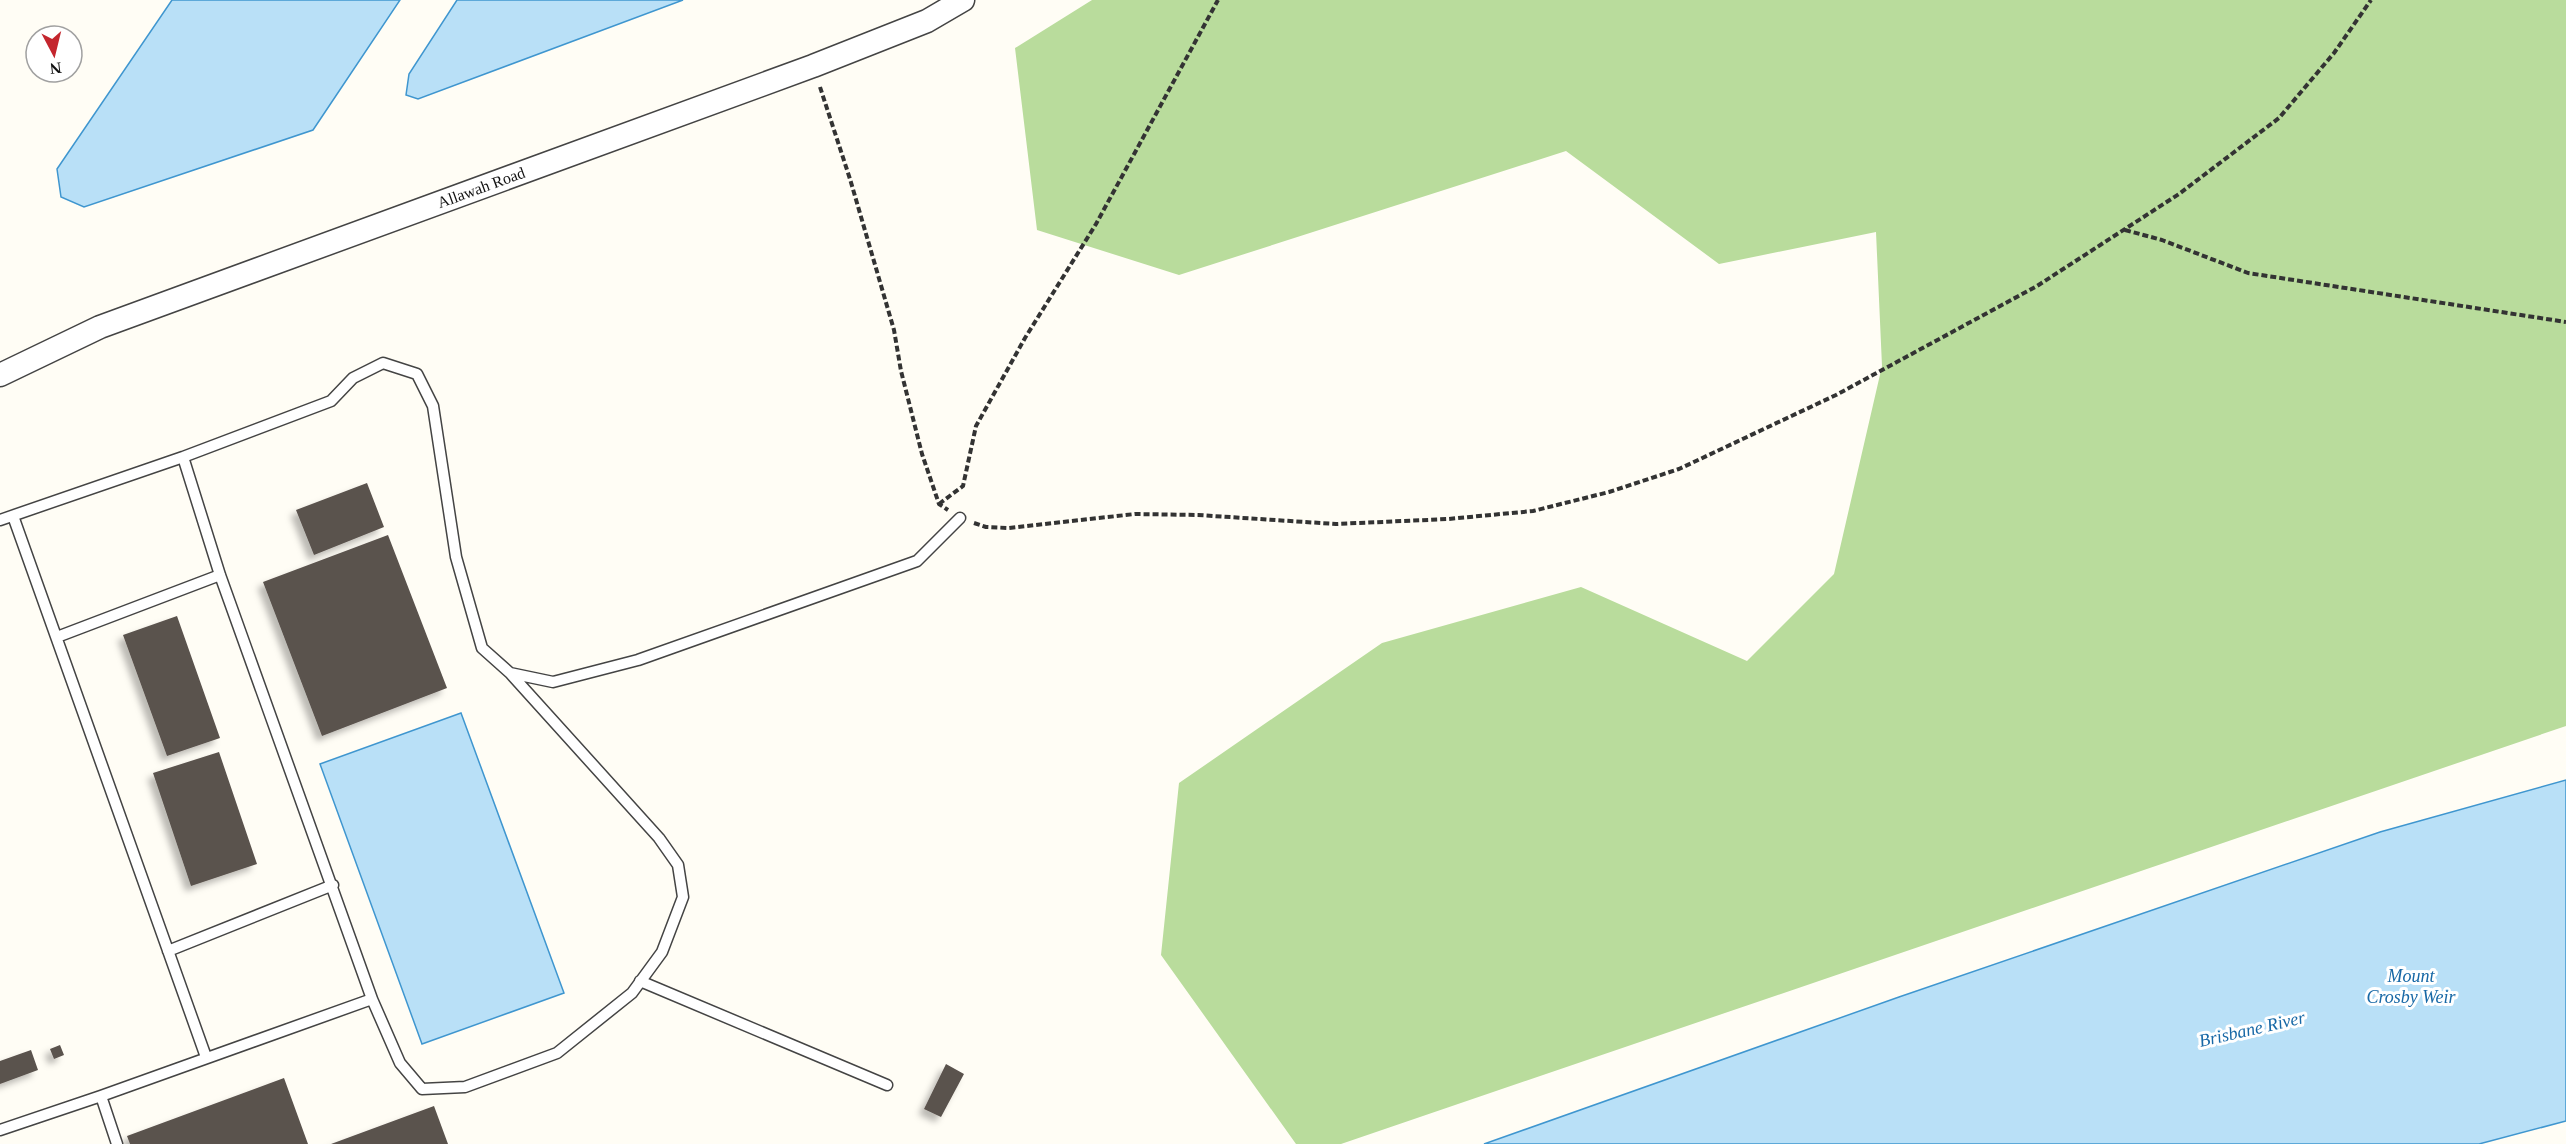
<svg xmlns="http://www.w3.org/2000/svg" width="2566" height="1144" font-family="Georgia,serif">
<defs>
<filter id="shadow"><feDropShadow dx="-5.5" dy="5.5" stdDeviation="3" flood-color="#0004"/></filter>
</defs>
<rect width="100%" height="100%" fill="#fffdf5"/>
<path fill="#b9dc9c" d="M1092,0H2566V726L1341,1144H1296L1161,955L1179,783L1382,643L1581,587L1747,661L1834,574L1882,366L1876,232L1719,264L1566,151L1179,275L1037,230L1015,48Z"/>
<path fill="#b9e0f7" stroke="#3f96cf" stroke-width="1.5" d="M172,0H400L313,130L84,207L61,197L57,169Z
M457,0H683L418,99L406,95L409,74Z
M461,713L564,993L422,1044L320,764Z
M2566,780V1121L2479,1144H1484L1899,997L2380,832Z"/>
<path fill="#5a524d" filter="url(#shadow)" d="M367,483L384,527L314,555L296,510Z
M388,535L447,688L322,736L263,582Z
M177,616L220,738L167,756L123,635Z
M219,752L257,864L191,886L153,773Z
M60,1045L64,1055L54,1059L50,1049Z
M31,1050L38,1070L0,1084V1061Z
M946,1064L964,1074L941,1117L924,1109Z
M284,1078L308,1144H130L127,1136Z
M434,1106L448,1144H331Z"/>
<g fill="none" stroke-linecap="round" stroke-linejoin="round">
<g stroke="#444" stroke-width="13">
<path id="lane" d="M183,457L220,575L372,999L400,1063L422,1089L465,1087L557,1053L632,993L662,952L683,897L678,865L659,838L510,673
M13,516L206,1057
M0,520L183,457L331,401L353,378L383,363L417,374L433,406L456,557L482,648L510,673L553,682L638,660L917,561L960,518
M57,637L220,575
M168,951L333,885
M640,981L887,1085
M101,1096L117,1144
M0,1130L101,1096L372,999"/>
</g>
<g stroke="#444" stroke-width="25">
<path id="street" d="M0,375L100,327L813,66L927,21L963,0"/>
</g>
<path stroke="#333" stroke-width="4" stroke-dasharray="6 3" stroke-linecap="butt" d="M820,87L850,179L894,330L901,371L922,454L939,504L948,510
M2125,230L2162,240L2248,273L2566,322
M939,504L963,486L976,426L1025,338L1096,224L1218,0
M974,523L986,527L1009,528L1135,514L1198,515L1336,524L1448,519L1533,511L1609,492L1679,469L1836,395L2037,286L2179,194L2279,118L2334,53L2371,0"/>
<use href="#lane" stroke="#fff" stroke-width="10"/>
<use href="#street" stroke="#fff" stroke-width="22"/>
</g>
<g text-anchor="middle" stroke-width="6" stroke-linejoin="round" paint-order="stroke">
<g font-size="16" fill="#111" stroke="#fff">
<text transform="translate(481 187) rotate(-20)" y="6">Allawah Road</text>
</g>
<g font-size="18" font-style="italic" fill="#1768a6" stroke="#fff">
<text x="2411" y="982">Mount<tspan x="2411" dy="21">Crosby Weir</tspan></text>
<text transform="translate(2252 1029) rotate(-13)" y="6">Brisbane River</text>
</g>
</g>
<g transform="translate(54 54) rotate(173)"><circle r="28" fill="#ffffff" stroke="#a0a0a0" stroke-width="1.5"/>
<path d="M0-4.5L10 22L0 15L-10 22Z" fill="#c4262e"/>
<text y="-9" font-size="16" font-weight="bold" text-anchor="middle" fill="#111111">N</text>
</g>
</svg>
